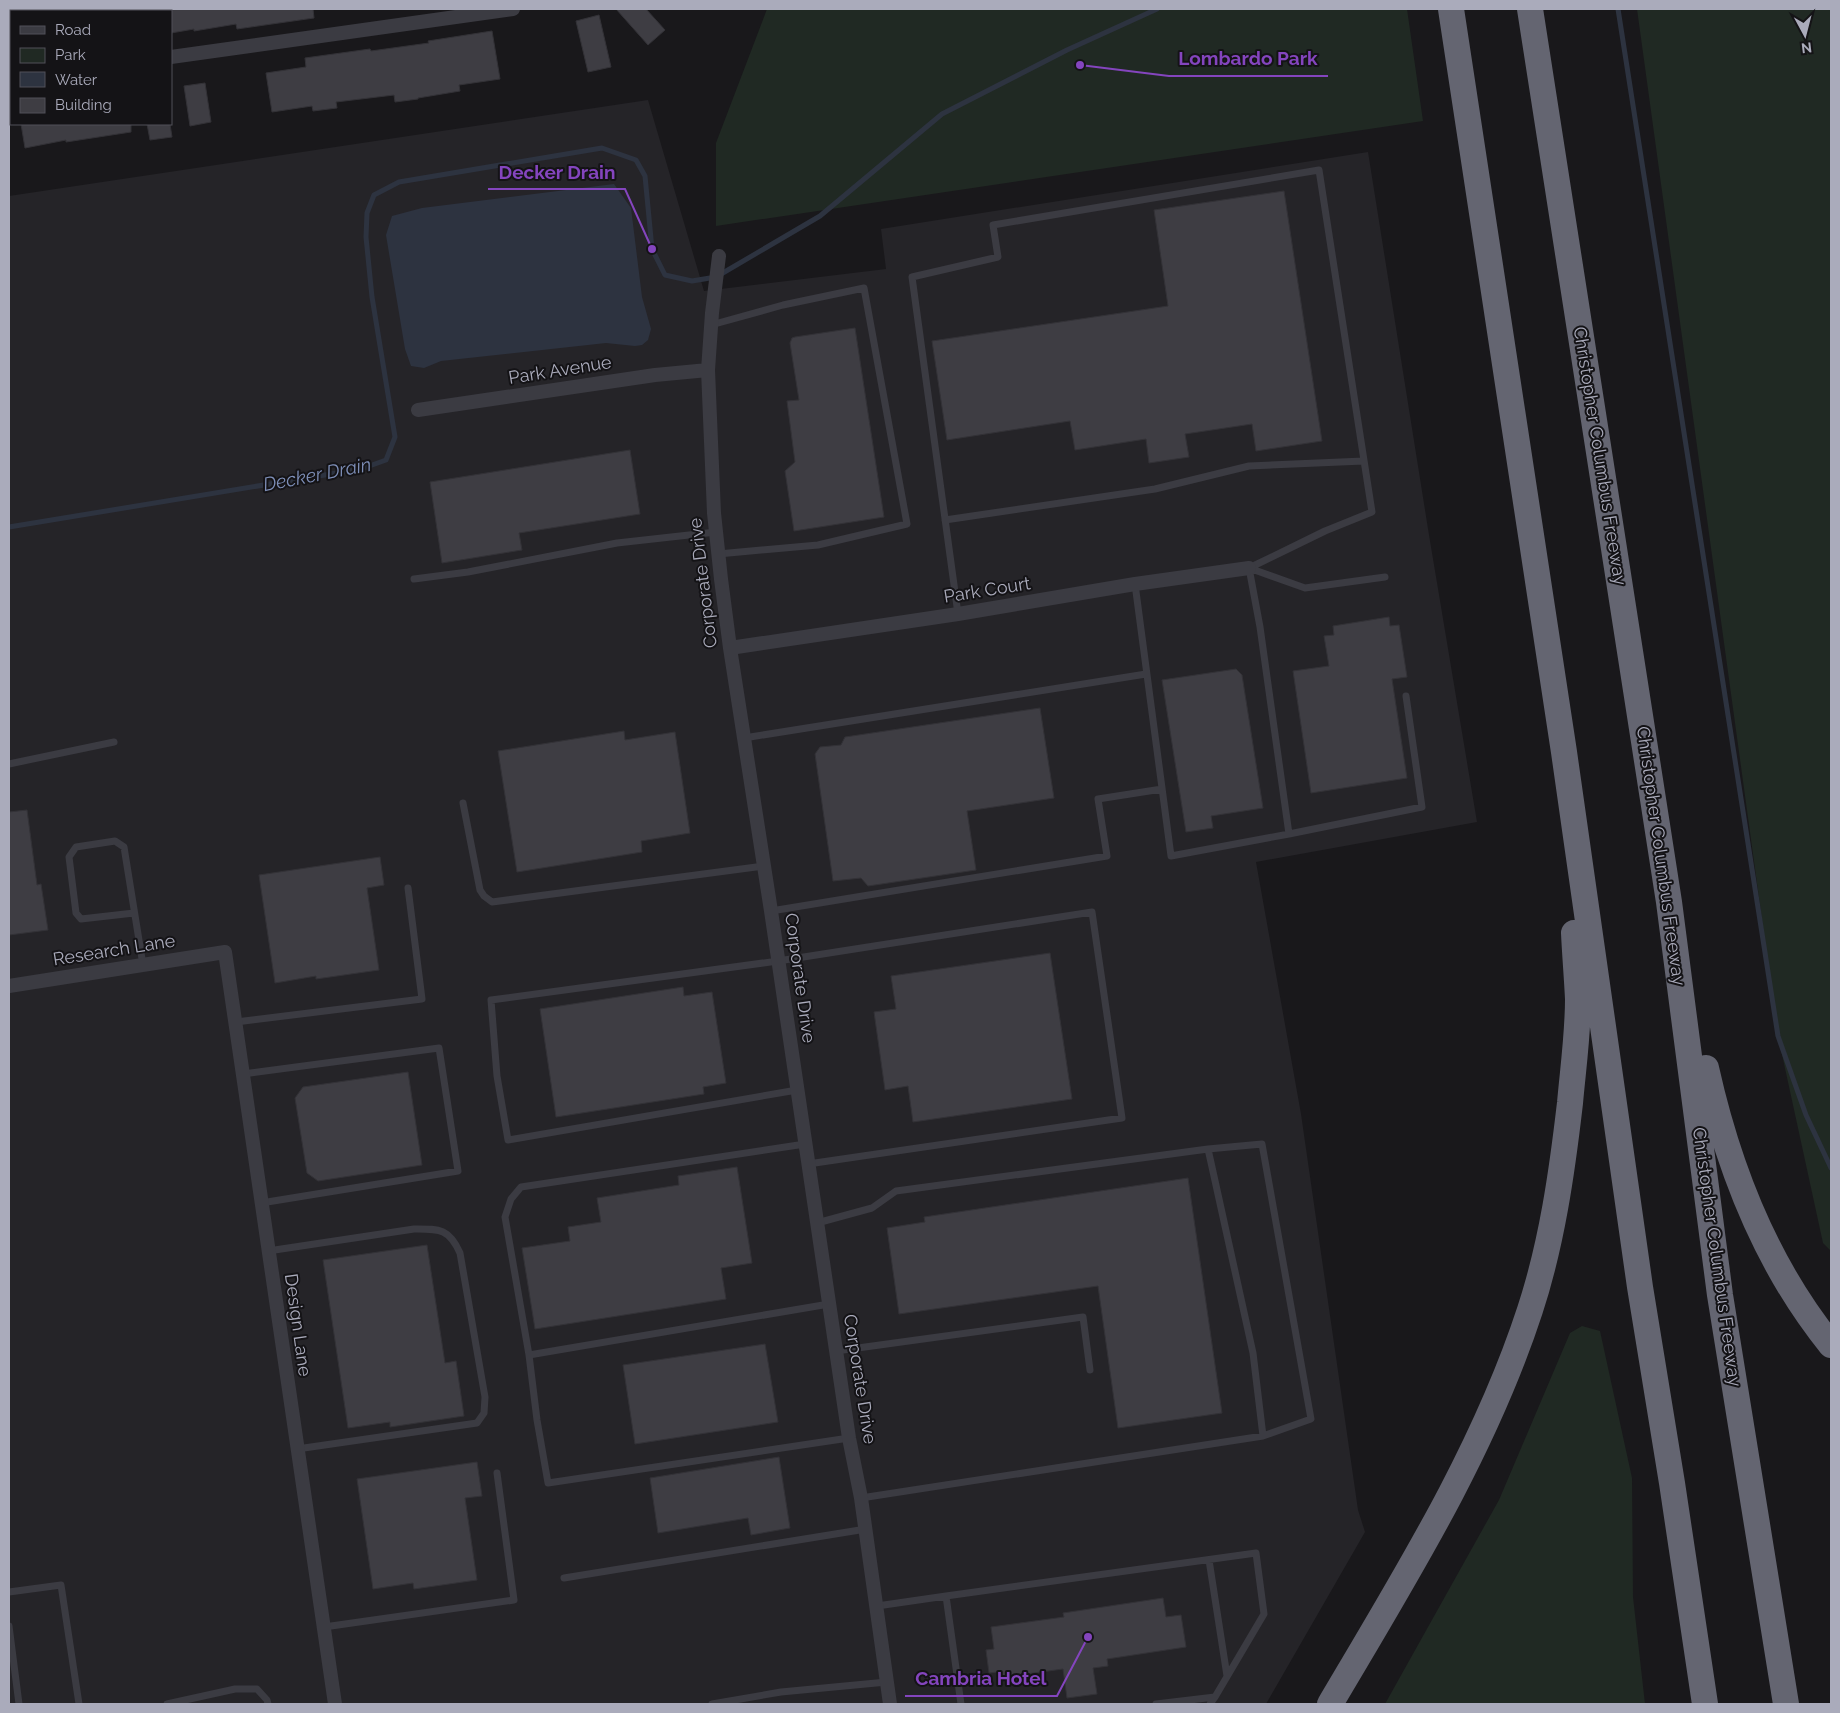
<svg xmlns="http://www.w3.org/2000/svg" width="1840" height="1713" font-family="Raleway,sans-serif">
<rect width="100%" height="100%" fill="#19181b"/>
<path fill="#252428" d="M648,100L704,291L886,269L881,229L1368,152L1429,535L1477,822L1256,862L1301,1114L1358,1510L1365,1532L1266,1704H9V196Z"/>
<path fill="#202923" d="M767,9H1407L1423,121L716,226V143Z
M1637,9H1831V1251L1823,1243L1778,1036Z
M1582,1326L1600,1331L1632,1478L1633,1597L1645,1704H1385L1499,1500L1570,1333Z"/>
<path fill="#2d3340" d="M614,184L631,208L642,297L651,329L648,340L642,345L635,346L606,343L441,361L424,368L411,366L405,349L386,235L392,216L422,208Z"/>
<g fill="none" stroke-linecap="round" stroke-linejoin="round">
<path stroke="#2d3340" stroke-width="5" d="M1618,9L1778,1036L1806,1115L1831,1168
M9,527L361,469L386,460L395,437L372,297L366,237L367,213L374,195L399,182L602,148L636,160L645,176L652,249L665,275L692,281L716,277L820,216L942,114L1067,50L1157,9"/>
</g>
<path fill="#3e3d43" stroke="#333237" d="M171,9H313L314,18L237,29L236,24L194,31V29L171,33Z
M616,9H646L665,30L648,45Z
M599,15L611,67L588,72L576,21Z
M492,31L500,79L459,85L460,91L418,98V99L395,102L394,95L336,102L337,108L313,111L312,106L272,112L266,73L306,67L305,58L370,49L371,51L429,43L428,41Z
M205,83L211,122L190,126L184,86Z
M21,124H131V132L66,142V140L25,148Z
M147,124H170L172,137L150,140Z
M1284,191L1322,441L1256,451L1252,424L1185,434L1189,457L1149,463L1146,439L1075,450L1070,421L947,440L932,341L1168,306L1154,210Z
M855,328L884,517L794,531L785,471L795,462L787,401L799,400L790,343L792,338L795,337Z
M630,450L640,514L519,533L522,550L442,563L430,482Z
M1389,617L1390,626L1399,625L1407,677L1392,679L1407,778L1311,793L1293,671L1329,666L1324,636L1334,635L1333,626Z
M1236,669L1242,675L1263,808L1211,816L1213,828L1186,832L1162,680Z
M1040,708L1054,798L967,811L976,870L868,886L861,878L833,881L815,754L820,747L841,745L845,737Z
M624,731L625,740L675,732L690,833L641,841L642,852L517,872L498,751Z
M27,810L37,885L41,884L48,930L9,935V812Z
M380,857L384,885L367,888L379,970L316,979V976L275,983L259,875Z
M1050,953L1072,1099L913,1122L908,1086L885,1090L874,1012L896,1009L891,976Z
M683,987L684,996L712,992L726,1083L703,1087L704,1094L556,1117L540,1009Z
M408,1072L422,1165L318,1181L307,1173L295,1098L303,1087Z
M737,1167L752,1263L721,1268L726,1299L535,1329L522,1248L570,1241L568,1227L601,1222L597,1198L679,1185L678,1176Z
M1188,1178L1222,1413L1118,1428L1098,1286L899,1314L887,1228L925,1222L924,1217Z
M427,1245L445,1363L456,1361L464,1416L390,1427V1422L348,1428L323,1260Z
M765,1344L778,1422L635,1444L623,1365Z
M779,1457L790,1528L751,1535L748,1518L658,1533L650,1478Z
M477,1462L482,1496L465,1498L477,1580L414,1589L413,1583L373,1589L357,1479Z
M1163,1598L1166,1617L1181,1615L1186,1647L1107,1659L1108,1666L1093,1668L1097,1694L1067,1698L1063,1669L997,1678V1672L989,1673L986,1650L994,1649L991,1627L1064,1617L1063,1613Z"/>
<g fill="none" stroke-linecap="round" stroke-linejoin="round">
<path stroke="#3b3b42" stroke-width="7" d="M711,325L783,305L864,288L907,524L818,545L718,554
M945,520L1155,489L1249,466L1364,461
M1249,568L1305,588L1385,577
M414,579L468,572L617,543L716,532
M1135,584L1171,856L1289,834L1260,627L1249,568
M958,614L912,277L998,257L993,225L1319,170L1372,512L1325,531L1249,568
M744,738L1146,674
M9,764L114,742
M463,803L480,890L484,896L492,902L764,866
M1289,834L1422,807L1406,696
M771,911L1107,856L1098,799L1162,789
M134,913L81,919L76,913L69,857L76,847L115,841L124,847L143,965
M236,1022L422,999L408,888
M243,1074L439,1048L458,1171L261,1203
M797,1090L508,1140L497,1076L491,1000L778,961L1092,912L1122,1118L808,1164
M817,1223L872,1208L896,1191L1208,1149L1253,1353L1263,1436
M268,1251L414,1229C439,1229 449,1228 460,1253L485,1397L484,1413L477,1423L297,1449
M829,1304L529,1355L537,1420L548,1483L849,1438
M836,1351L1083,1317L1090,1370
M529,1355L505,1217L511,1199L521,1187L805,1144
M861,1498L1263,1436L1311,1419L1262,1144L1208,1149
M1209,1560L1227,1676
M564,1578L866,1529
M9,1592L61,1585L79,1704
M946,1596L1256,1553L1264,1614L1215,1697
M877,1606L946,1596L961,1704
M9,1626L19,1704
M324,1627L514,1600L497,1473
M167,1704L235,1689H257L267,1700L268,1704
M712,1704L781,1692L887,1682
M1156,1704L1215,1697L1210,1704"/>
<path stroke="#3b3b42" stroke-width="14" d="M102,9L103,11
M171,57L513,9
M9,80L11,79
M719,256L712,313L708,370L714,513L721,579L730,648L771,911L849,1438L861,1498L890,1704
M418,410L655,375L708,370
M730,648L958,614L1135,584L1249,568
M9,986L225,952L335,1704"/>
<path stroke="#646571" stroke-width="26" d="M1451,9L1564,752L1640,1287L1672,1483L1705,1704
M1530,9L1669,902L1720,1295L1786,1704
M1706,1068C1728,1167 1767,1266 1831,1345
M1330,1704C1405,1577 1484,1451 1530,1310C1552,1243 1562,1172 1570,1103C1573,1069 1578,1034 1578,999C1577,977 1575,955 1574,933"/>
</g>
<g text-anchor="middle" stroke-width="4" stroke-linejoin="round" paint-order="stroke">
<g font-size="18" fill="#aaabbb" stroke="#141316">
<text transform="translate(560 370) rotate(-9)" y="6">Park Avenue</text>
<text transform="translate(1600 456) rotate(81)" y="6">Christopher Columbus Freeway</text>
<text transform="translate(703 583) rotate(-97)" y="6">Corporate Drive</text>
<text transform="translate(987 590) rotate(-9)" y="6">Park Court</text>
<text transform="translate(1661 856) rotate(82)" y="6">Christopher Columbus Freeway</text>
<text transform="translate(114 950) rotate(-9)" y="6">Research Lane</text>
<text transform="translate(800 978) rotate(82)" y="6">Corporate Drive</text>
<text transform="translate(1717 1257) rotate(82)" y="6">Christopher Columbus Freeway</text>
<text transform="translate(298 1325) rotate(82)" y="6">Design Lane</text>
<text transform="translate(860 1379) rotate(81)" y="6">Corporate Drive</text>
</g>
<g font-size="19" font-style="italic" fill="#7e8fb8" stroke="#141316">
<text transform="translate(317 474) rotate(-11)" y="7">Decker Drain</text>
</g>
</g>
<path fill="none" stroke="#8445be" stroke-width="2" d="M1080 65L1169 76H1328M652 249L625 189H488M1088 1637L1057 1696H905"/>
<g fill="#8445be" stroke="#141316" stroke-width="2">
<circle cx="1080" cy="65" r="5"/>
<circle cx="652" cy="249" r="5"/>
<circle cx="1088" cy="1637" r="5"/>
</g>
<g font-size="19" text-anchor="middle" font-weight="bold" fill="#8445be" stroke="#141316" stroke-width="4" stroke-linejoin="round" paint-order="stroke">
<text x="1248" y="65">Lombardo Park</text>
<text x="557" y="179">Decker Drain</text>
<text x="981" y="1685">Cambria Hotel</text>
</g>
<rect width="1840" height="1713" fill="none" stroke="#aaabbb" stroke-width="20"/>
<rect x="10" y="10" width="162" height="115" fill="#141316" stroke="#505058"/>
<rect x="20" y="26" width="25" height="8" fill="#3b3b42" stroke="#505058"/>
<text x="55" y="35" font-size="15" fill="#aaabbb">Road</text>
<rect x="20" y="48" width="25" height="15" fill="#202923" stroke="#505058"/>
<text x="55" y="60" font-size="15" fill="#aaabbb">Park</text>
<rect x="20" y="72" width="25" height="15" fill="#2d3340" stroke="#505058"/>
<text x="55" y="85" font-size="15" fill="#aaabbb">Water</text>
<rect x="20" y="98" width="25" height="15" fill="#3e3d43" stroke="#505058"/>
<text x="55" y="110" font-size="15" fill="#aaabbb">Building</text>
<g transform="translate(1805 35) rotate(173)" stroke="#141316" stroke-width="4" paint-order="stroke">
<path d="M0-4L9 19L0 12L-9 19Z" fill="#aaabbb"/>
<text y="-8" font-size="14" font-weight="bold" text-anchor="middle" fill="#aaabbb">N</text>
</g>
</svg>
